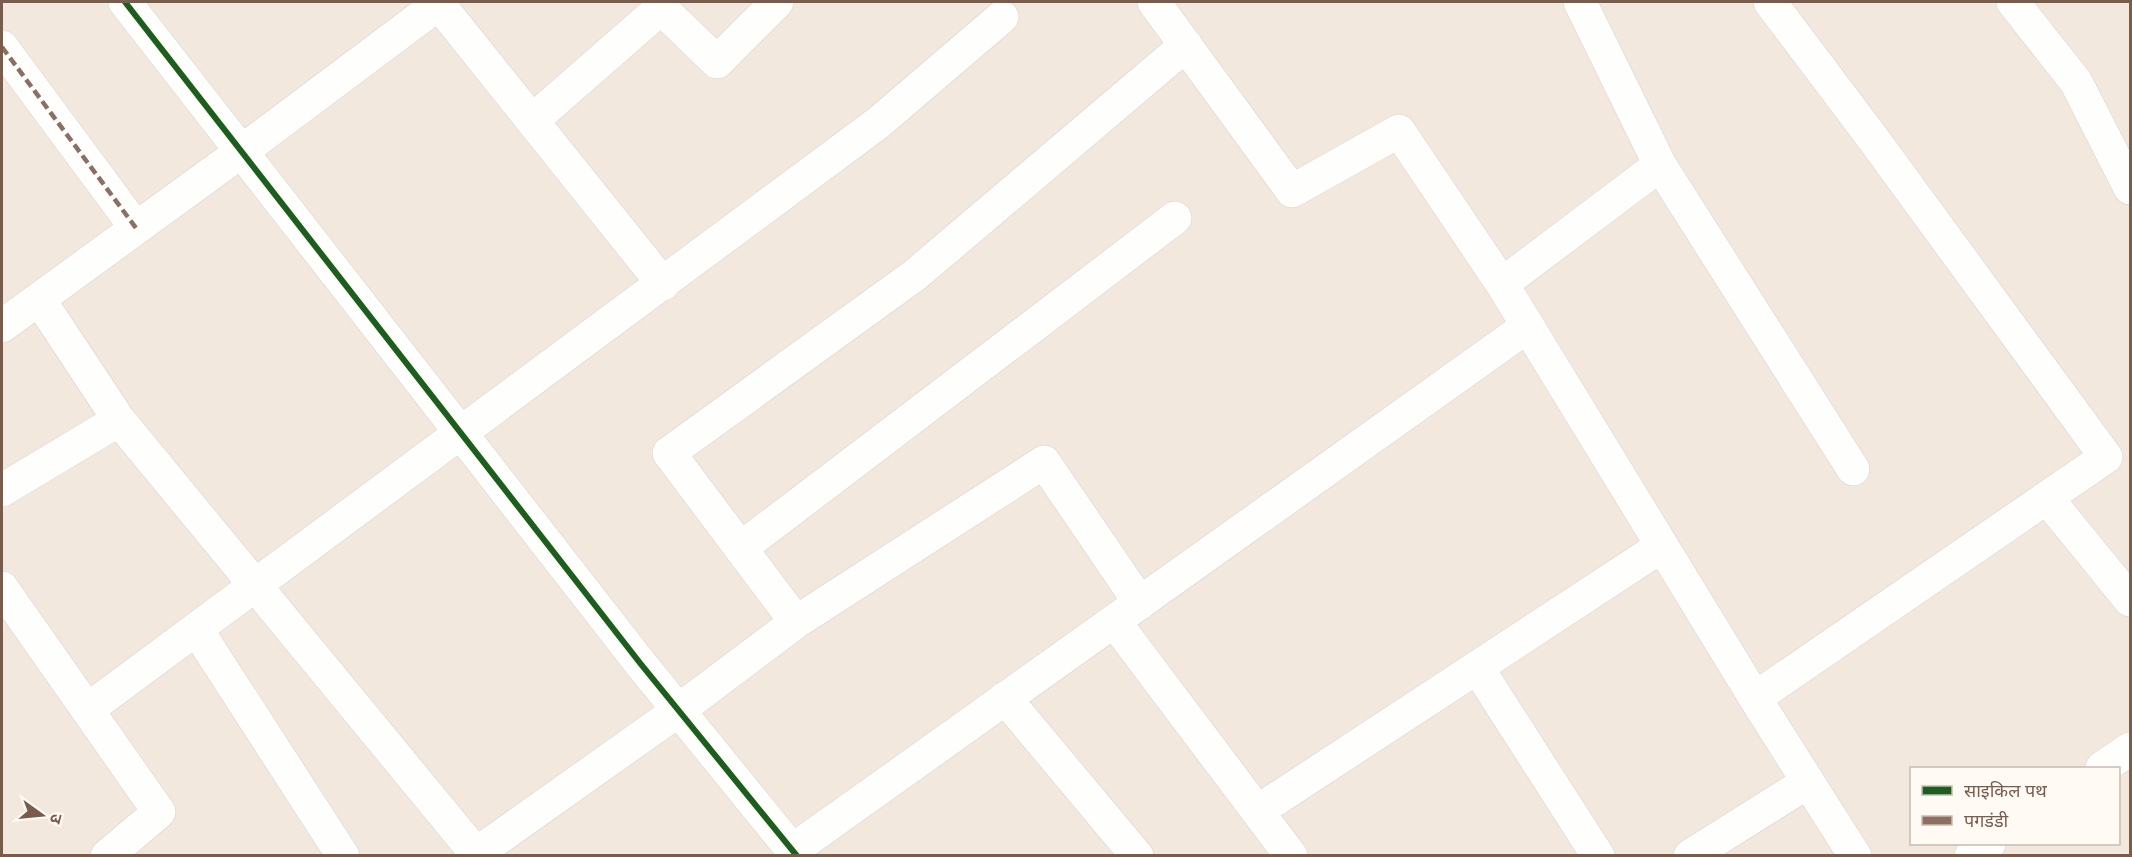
<svg xmlns="http://www.w3.org/2000/svg" width="2132" height="857" font-family="Montserrat,'Noto Sans Devanagari',sans-serif">
<rect width="100%" height="100%" fill="#f9f5f0"/>
<path fill="#f2e8de" fill-rule="evenodd" d="M2,2H2130V855L2,856ZM1912,768H2118V844H1912Z"/>
<g fill="none" stroke-linecap="round" stroke-linejoin="round">
<g stroke="#d7d1cb" stroke-width="34">
<path id="minor" d="M125,2L640,663L797,856
M437,2L663,284
M1154,2L1292,191L1399,131L1502,284
M1580,2L1660,165L1853,469
M2013,2L2076,82L2130,188
M2,47L136,228
M533,120L661,8L717,62L777,2
M1660,165L1502,284L1755,698L1855,856
M39,299L119,420L478,856
M2,326L242,151L441,2
M2,490L119,420
M2047,498L2130,600
M741,548L1175,218
M2,588L159,812L107,856
M1114,621L1291,856
M796,622L669,453L915,275L1186,45
M197,630L343,856
M1477,667L1598,856
M1005,698L1137,856
M1755,698L2106,457L1874,140L1770,2
M87,710L878,123L1002,17
M2102,768L2130,749
M1258,811L1662,546
M793,850L1528,326
M476,854L679,710L796,622L1044,462L1140,603
M1690,856L1808,782
M1971,856L1989,844"/>
</g>
<use href="#minor" stroke="#fefefd" stroke-width="33"/>
<path stroke="#8d6e63" stroke-width="4.5" stroke-dasharray="9 4.5" stroke-linecap="butt" d="M2,47L136,228"/>
<g stroke="#fffaf3" stroke-width="10">
<path id="cycleway" d="M125,2L640,663L797,856"/>
</g>
<use href="#cycleway" stroke="#1b5e20" stroke-width="6"/>
</g>
<rect width="2132" height="857" fill="none" stroke="#7a5c4d" stroke-width="6"/>
<rect x="1910" y="767" width="210" height="78" fill="#fffaf3" stroke="#cabbb1" stroke-width="1.5"/>
<rect x="1922" y="786" width="30" height="9" fill="#1b5e20" stroke="#cabbb1" stroke-width="1.5"/>
<text x="1964" y="797" font-size="18" fill="#7a5c4d">साइकिल पथ</text>
<rect x="1922" y="816" width="30" height="9" fill="#8d6e63" stroke="#cabbb1" stroke-width="1.5"/>
<text x="1964" y="827" font-size="18" fill="#7a5c4d">पगडंडी</text>
<g transform="translate(42 815) rotate(105)" stroke="#fffaf3" stroke-width="4.5" paint-order="stroke">
<path d="M0-4.5L10 22L0 15L-10 22Z" fill="#7a5c4d"/>
<text y="-9" font-size="16" font-weight="bold" text-anchor="middle" fill="#7a5c4d">उ</text>
</g>
</svg>
